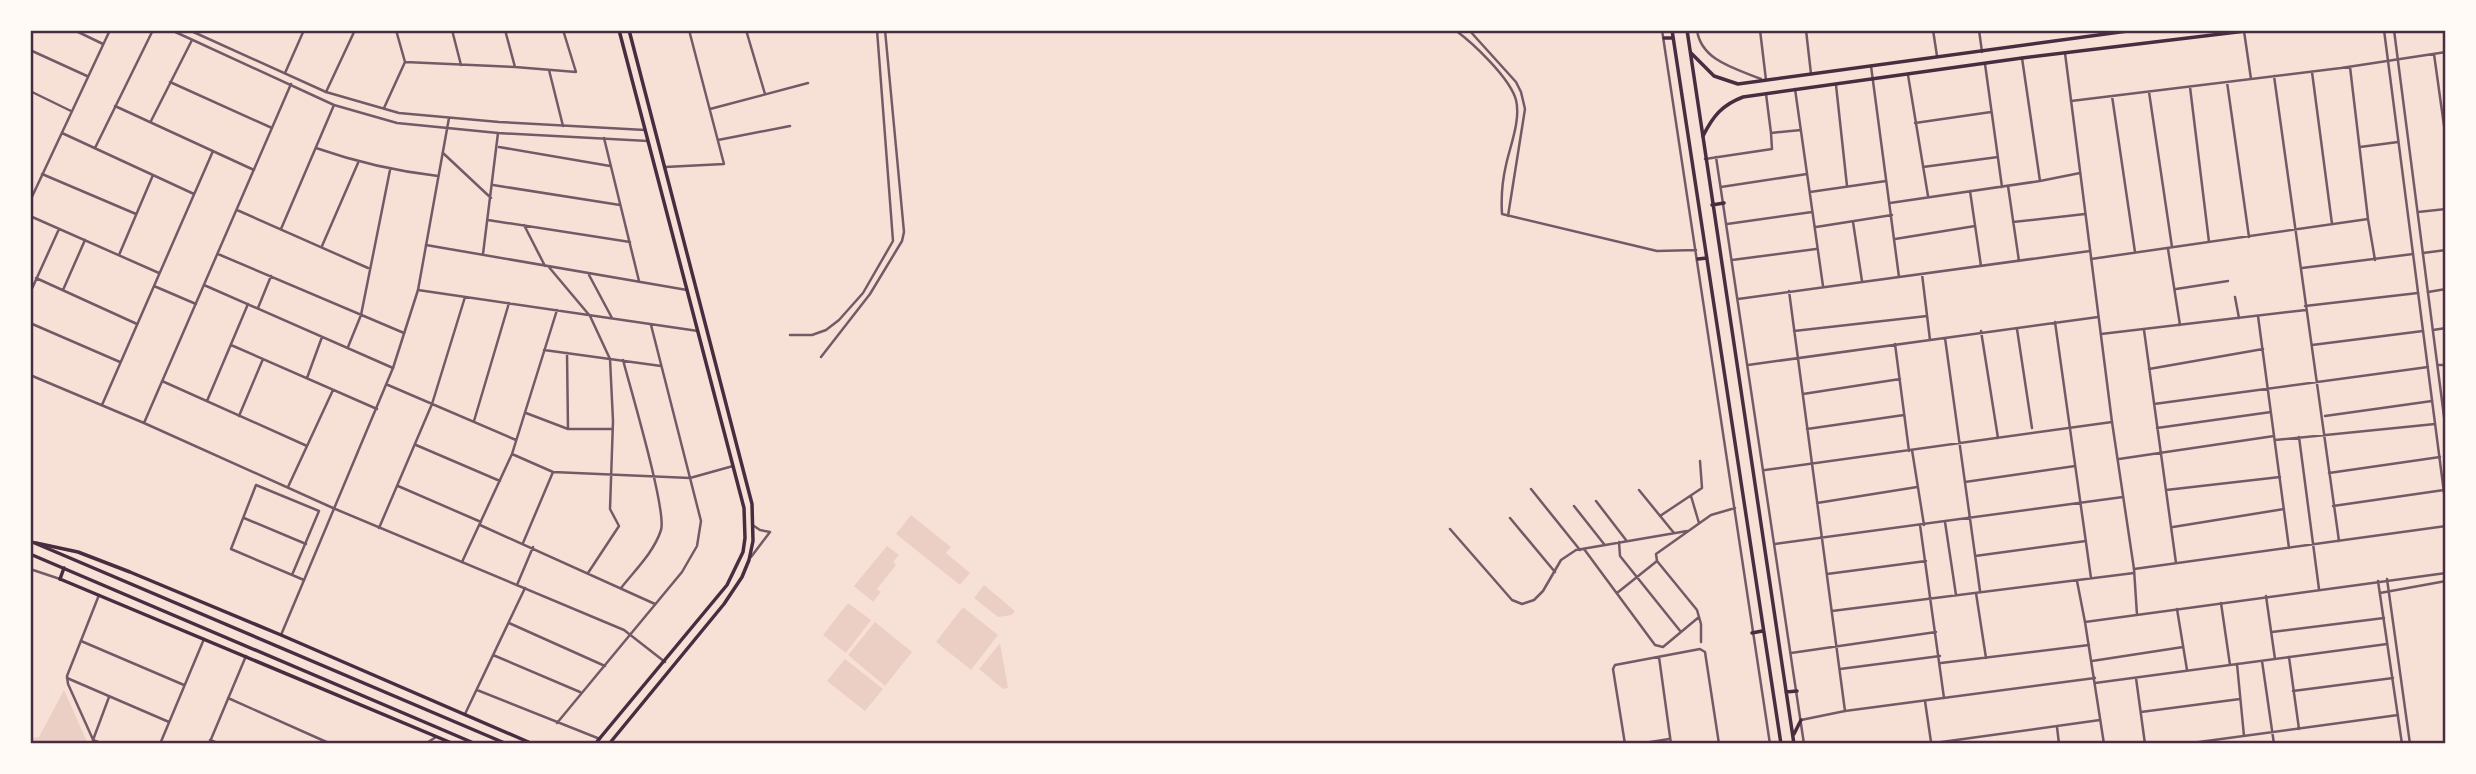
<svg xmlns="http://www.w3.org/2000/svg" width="2476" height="774" font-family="'Nunito Sans',sans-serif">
<rect width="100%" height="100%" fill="#f7e1d7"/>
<path fill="#ebcfc5" d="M911,515L951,547L946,553L970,573L960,585L896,534Z
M887,546L899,555L893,562L896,565L877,589L881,592L873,602L854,586Z
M984,585L1015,611L1012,615L998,617L974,598Z
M848,603L871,620L846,653L823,635Z
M963,607L998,635L971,670L936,642Z
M875,622L912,652L885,686L848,655Z
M1000,643L1008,688L1003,689L979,669Z
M845,659L883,689L865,711L827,681Z
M64,690L88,744H30V738L39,737Z"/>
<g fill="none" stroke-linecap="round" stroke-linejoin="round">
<path stroke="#755966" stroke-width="2.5" d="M74,30L103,44
M452,30L461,65
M505,30L515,67
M746,30L765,94
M1257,30H1287
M1455,30C1473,43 1510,78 1516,100C1521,120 1510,146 1506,165C1502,182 1501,198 1502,214L1657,251L1696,250
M1469,30L1516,82L1521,92L1525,109L1508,216
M1662,30L1770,744
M1697,30C1701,61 1737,69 1761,79
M1760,30L1766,80
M1806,30L1811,74
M1933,30L1937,56
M1979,30L1982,52
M2244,31L2251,79
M30,50L87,76
M2434,54L2446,140
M2022,58L2040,181
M405,62L515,67L576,72L563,30
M1985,64L2002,187
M1871,66L1899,277
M2350,67L2368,219L2375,260
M549,70L563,126
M2312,72L2332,224
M285,73L304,30
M1908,75L1928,196
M2274,76L2339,541
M170,82L272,128
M2227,82L2249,237
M1836,85L1847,186
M2190,87L2209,242
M1795,89L1823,286
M30,91L71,111
M326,92L355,30
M2149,92L2172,247
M1766,94L1771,133
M2112,96L2135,252
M2071,101L2341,68L2446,52
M115,106L254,170
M384,108L405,62L396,30
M710,109L808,83
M151,121L192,40
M1915,123L1991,112
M62,133L194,194
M604,138L639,281
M718,140L790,126
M499,147L610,166
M2360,147L2398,142
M95,148L153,30
M316,148C356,162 395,171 438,176
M443,153L491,198
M1716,157L1804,744
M1705,159L1772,149L1771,133L1801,130
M665,167L724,164L689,30
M1923,167L1998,157
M42,174L136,214
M493,185L620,205
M2008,186L2019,261
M1721,187L1807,174
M1970,191L1981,266
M1810,192L1886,181
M30,201L110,30
M1890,203L2040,181L2080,173
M237,210L368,268
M2418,212L2446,209
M30,216L159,273
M488,220L630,242
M1853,222L1862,281
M2013,222L2085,214
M1727,224L1812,212
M524,225L545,266
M1816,227L1892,215
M281,229L334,105
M1895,239L1975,226
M426,245L687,290
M322,246L358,163
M2168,249L2180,325
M2423,253L2446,250
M218,254L404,333
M483,254L498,133
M119,255L153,175
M2091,259L2368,219
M1732,260L1816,249
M548,266L590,316L610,359L613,421L610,509L619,526L588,573
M2302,268L2413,254
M1922,274L1930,340
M589,275L612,318
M36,278L137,324
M204,285L393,368
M154,286L196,304
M2176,289L2228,281
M63,290L85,240
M418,290L698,331
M1789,291L1845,711
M2428,292L2446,289
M30,293L59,229
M2235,297L2239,318
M1738,299L2090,251
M2305,306L2418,293
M258,308L271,276
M2258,316L2289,548
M2055,322L2091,578
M30,323L120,362
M2017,329L2032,428
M2144,330L2176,563
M2433,330L2446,328
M1794,331L1927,316
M1981,331L1998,438
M2101,334L2306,310
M790,335H812L826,330L839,320L863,293L893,241L877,30
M1945,338L1980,591
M1895,344L1909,451
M231,345L377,409
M2312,345L2423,331
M348,347L361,315L390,170
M544,350L661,366
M567,353L568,429
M821,357L870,294L902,241L904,232L885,30
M1748,365L2098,317
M2438,365H2446
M2149,369L2263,349
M30,375L144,423L333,508
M307,378L322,337
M162,381L307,446
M388,385L516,440
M1803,394L1900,379
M207,401L248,304
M2154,404L2428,367
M102,405L213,151
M526,413L568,429H612
M239,416L263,359
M2325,416L2432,401
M474,421L509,303
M144,423L291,84
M2157,428L2271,412
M1807,429L1904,415
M2299,437L2319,589
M2275,440L2435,424
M416,445L500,481
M1912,450L1924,525
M512,454L553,472L690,478L733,466
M2119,459L2274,436
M1765,470L2112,422
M2329,473L2440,457
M1965,482L2075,466
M398,486L481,522
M288,487L333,390
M1531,489L1580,550
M1639,490L1674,533
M2166,490L2280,477
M1691,496L1699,523
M1596,501L1626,540
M1817,503L1917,487
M1574,506L1604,544
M2333,506L2444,490
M1660,516L1702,488L1700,461
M244,518L306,544
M1510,518L1555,572
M1945,522L1956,595
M480,525L655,604
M1920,525L1944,698
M2173,527L2284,509
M379,528L432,404L465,297
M1450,529L1512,600L1522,604L1534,600L1543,591L1561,560L1576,550L1687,531
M1619,542L1620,556L1681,632
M523,543L553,472
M1775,544L2123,497
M1584,549L1655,645L1663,647L1699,617
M1975,556L2086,541
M751,557L770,532L760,530L754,526
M462,562L512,454L557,310
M2134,569L2446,526
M1827,574L1926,561
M292,575L319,511L256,485L231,549L304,580
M2077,581L2085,622
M517,585L533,547
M621,588C635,570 654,552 661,530C667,511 630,387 623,360
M1617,593L1657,561
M1976,593L1986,658
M2266,596L2275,659
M2221,603L2230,665
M2177,609L2187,670
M1832,611L2134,573
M509,623L605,666
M2272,632L2384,618
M81,641L184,685
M1701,642V624L1697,610L1657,561L1656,554L1711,515L1735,508
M1791,653L1936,632
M493,655L580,692
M1659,657L1671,744
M2289,657L2299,729
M2092,661L2183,647
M2262,661L2274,744
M1941,663L2089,645
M2237,664L2244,736
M1840,669L1940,656
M67,678L169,722
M2136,678L2145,744
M2095,683L2387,644
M477,690L600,739
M2293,691L2393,678
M228,698L331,744
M1925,701L1931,742
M2141,712L2240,699
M465,714L525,588
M557,723L682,572L697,546L701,521L651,325
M2057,727L2059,744
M210,740L220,744
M103,744L93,740L109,697
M160,744L204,639
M209,744L246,656
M1625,744L1613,669L1615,665L1700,649L1705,652L1719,744
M1638,744L1669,739
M1927,744L2100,720
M2184,744L2398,715"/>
<path stroke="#755966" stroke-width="2.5" d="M171,30L334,105L397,123L498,133L648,141
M189,30L326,92L399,113L499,122L645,130
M2384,30L2446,508
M2394,30L2446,432
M2065,53L2112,422L2134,569L2137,615
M333,508L624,630L665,662
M30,569L60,579
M2387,579L2410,744
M2378,581L2402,744
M2380,593L2446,581
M281,635L393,368L418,290L449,118
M1801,720L1845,711L2095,678
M95,744L68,684L67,676L99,595
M425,744L436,737
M2104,744L2085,622L2446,573"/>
<path stroke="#4a2c40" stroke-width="3.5" d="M1691,53L1714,76L1738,84L2135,30
M1703,136C1713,116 1722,105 1743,97L2022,58L2254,30
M36,543L78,552L130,572L281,635L533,744
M60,579L454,744"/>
<path stroke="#4a2c40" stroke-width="3.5" d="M595,744L727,585L743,552L745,538L744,508L619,30
M609,744L724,604L742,577L749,560L753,541L752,504L629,30"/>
<path stroke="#4a2c40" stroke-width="3.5" d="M1672,30L1781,744
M1687,30L1794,744
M1687,31L1696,30
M1664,38H1673
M1712,205L1724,203
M1698,259L1707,258
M30,541L507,744
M30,554L476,744
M60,579L64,568
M1752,633L1762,631
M1786,692L1797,691
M1794,734L1801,720"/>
</g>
<rect width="2476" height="774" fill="none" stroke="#fffaf5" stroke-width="63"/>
<rect x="32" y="32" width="2412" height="710" fill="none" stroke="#4a2c40" stroke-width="2.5"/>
</svg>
